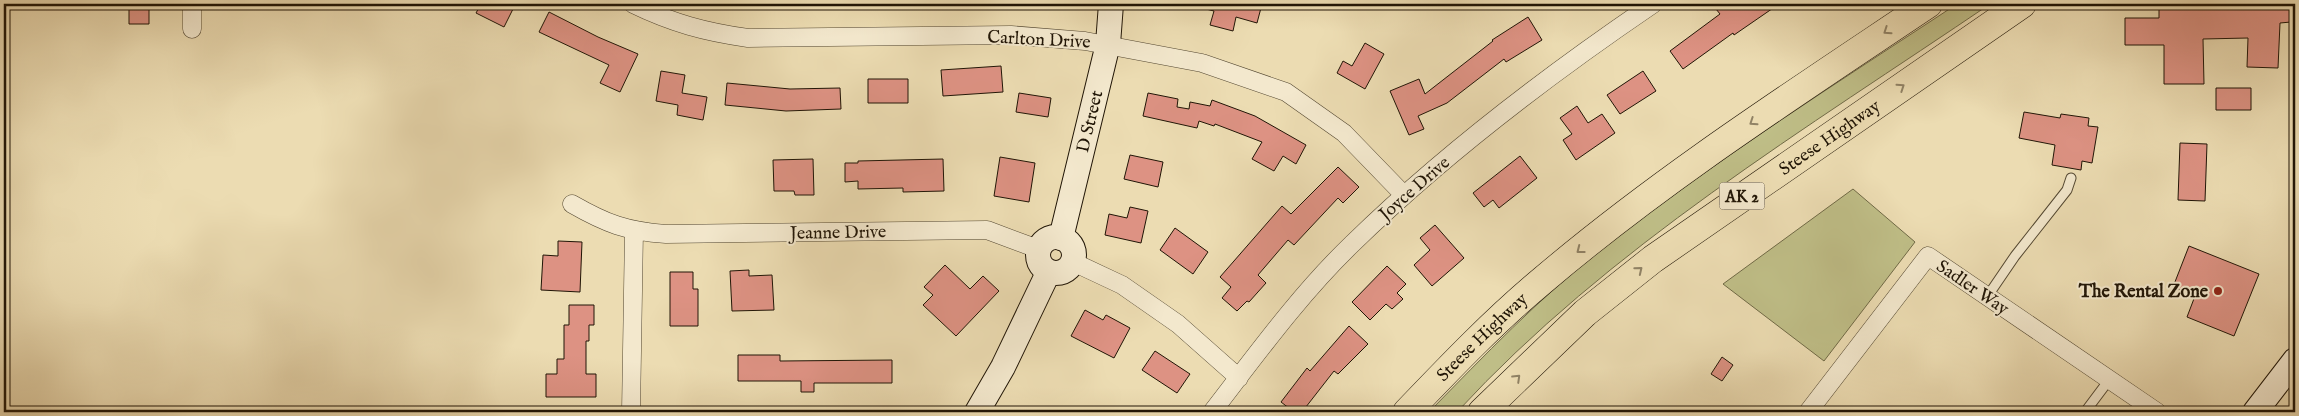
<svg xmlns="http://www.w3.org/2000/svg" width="2299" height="416" font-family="'IM FELL English',serif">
<rect width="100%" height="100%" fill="#ecdcb2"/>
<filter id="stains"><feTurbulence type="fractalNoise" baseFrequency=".004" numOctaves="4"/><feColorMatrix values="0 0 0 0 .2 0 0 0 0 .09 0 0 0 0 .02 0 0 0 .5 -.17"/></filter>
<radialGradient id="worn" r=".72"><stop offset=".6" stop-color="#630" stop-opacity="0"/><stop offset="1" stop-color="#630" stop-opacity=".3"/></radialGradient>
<path fill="#bfbe87" stroke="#706a46" d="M1957,4H1990C1806,129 1609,247 1457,412H1429C1484,356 1539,298 1602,249C1715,160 1837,83 1957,4Z
M1853,189L1915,242L1824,361L1723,284Z"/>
<path fill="#dd9283" stroke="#201506" d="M129,4H149V24H129Z
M481,4H502L513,9L504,27L476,13Z
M1203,4H1262L1257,23L1236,17L1233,31L1210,25L1214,11L1202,8Z
M1712,4H1779L1734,35L1733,33L1683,69L1670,51L1720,14Z
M2159,4H2290L2291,22L2280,23L2278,68L2247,67L2248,38L2203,39L2204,84H2164V45H2125V18H2159Z
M549,12L598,37L638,54L620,92L600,83L609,65L539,32Z
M1528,17L1542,40L1506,62L1504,59L1447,103L1418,116L1424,129L1409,135L1390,91L1419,79L1425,94L1493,41L1492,40Z
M1365,43L1384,54L1365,89L1337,73L1343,61L1352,66Z
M1001,66L1003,92L943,96L941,70Z
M661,71L685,75L682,93L707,97L703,120L677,115L678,105L656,101Z
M1643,71L1656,91L1620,114L1607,95Z
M868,79H908V103H868Z
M727,83L790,89L840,88L841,109L786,111L725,105Z
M2216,88H2251V110H2216Z
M1019,93L1051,98L1048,117L1016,112Z
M1148,93L1178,99L1177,107L1189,109L1190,102L1210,106L1212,100L1255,116L1306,145L1296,164L1283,156L1274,171L1252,159L1262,142L1215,124L1214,126L1199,121L1197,128L1143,116Z
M1577,106L1588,123L1602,114L1615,133L1576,160L1563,140L1572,134L1560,118Z
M2024,112L2060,118L2061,114L2089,118L2088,126L2098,127L2092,163L2082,161L2081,170L2052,165L2055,145L2019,138Z
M2180,143L2207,144L2205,201L2178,200Z
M1130,155L1163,162L1158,187L1124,179Z
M1520,156L1537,178L1499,208L1493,200L1484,207L1473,193Z
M1000,157L1035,163L1029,202L994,196Z
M813,159L814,195H795L794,191H774L773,160Z
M943,159L944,191L903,192V188L858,189V181L845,182V163H858V161Z
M1338,167L1359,187L1343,203L1338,198L1294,245L1288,240L1258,275L1266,283L1249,302L1247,301L1237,311L1222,298L1231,287L1220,277L1282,206L1291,214Z
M1130,207L1148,211L1141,243L1105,235L1109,214L1127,218Z
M1435,225L1464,258L1432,286L1414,265L1430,250L1420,238Z
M1175,228L1208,252L1193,274L1160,250Z
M558,241L582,242L580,292L541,290L543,255L558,256Z
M2189,246L2259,274L2234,336L2187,317L2195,296L2173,287Z
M945,265L970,289L983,276L999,291L956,336L923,305L933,295L924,287Z
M1387,266L1406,284L1397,293L1403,299L1392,309L1386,304L1370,320L1352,302Z
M749,270V276L772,275L774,310L732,311L730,271Z
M670,272H693V289H698V326H670Z
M569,305H594V325H589V341H586V374H596V397H546V374H557V359H564V325H569Z
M1085,310L1103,320L1106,315L1130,328L1114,358L1071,336Z
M1349,326L1368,344L1338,374L1334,371L1302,412H1294L1281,402L1307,368L1310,371Z
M1155,351L1190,374L1177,393L1142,370Z
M738,355H780V361L892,360V383H814V392H801V381H738Z
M1722,357L1733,365L1722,381L1711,374Z"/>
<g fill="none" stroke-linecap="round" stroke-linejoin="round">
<g stroke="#534731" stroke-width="11">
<path id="lane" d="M1987,297L2015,256L2067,190L2071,178
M2085,412L2109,380"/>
</g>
<g stroke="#534731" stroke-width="19">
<path id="street" d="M192,4V29
M633,4C672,23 705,32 748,38L1011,35L1085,41L1202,63L1286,92L1344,133L1404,195
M572,204C607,224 626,231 666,234L987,230L1038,249
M1073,262L1122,285L1178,324L1239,378
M631,412L634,231
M1212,412C1256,355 1300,294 1352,244C1444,154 1547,76 1653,4
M1808,412L1928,256L2157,412"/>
</g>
<g stroke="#201506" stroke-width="26">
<g id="secondary">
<circle cx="1056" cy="255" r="18"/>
<path id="s1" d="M1061,238L1108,44L1111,4"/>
<path d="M977,412L1003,367L1048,273"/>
<path d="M2255,412L2295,360"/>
</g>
</g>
<g stroke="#201506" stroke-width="29">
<g id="highway">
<path id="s2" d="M1407,412C1451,366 1495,320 1543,280C1663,178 1797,92 1928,4"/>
<path id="s3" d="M1482,412L1585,313L1653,259L2022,4"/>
</g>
</g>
<use href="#lane" stroke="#f3e8cd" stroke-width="9"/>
<use href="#street" stroke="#f3e8cd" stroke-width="18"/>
<use href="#secondary" stroke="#f3e8cd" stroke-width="24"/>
<use href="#highway" stroke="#ecdcb2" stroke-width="28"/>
</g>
<defs><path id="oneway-chevron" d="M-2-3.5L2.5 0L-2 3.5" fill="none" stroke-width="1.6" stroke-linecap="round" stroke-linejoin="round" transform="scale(1.25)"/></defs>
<g stroke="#908265">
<use href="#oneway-chevron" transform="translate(1887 31) rotate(146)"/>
<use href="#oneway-chevron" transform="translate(1901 87) rotate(-34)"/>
<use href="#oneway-chevron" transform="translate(1753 122) rotate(146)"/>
<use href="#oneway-chevron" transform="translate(1580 250) rotate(142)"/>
<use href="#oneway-chevron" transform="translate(1639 270) rotate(-39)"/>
<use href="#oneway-chevron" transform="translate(1517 378) rotate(-44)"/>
</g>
<circle fill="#8f2418" stroke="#f3e8cd" stroke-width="2" cx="2218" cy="291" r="5"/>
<g text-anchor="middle" stroke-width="4" stroke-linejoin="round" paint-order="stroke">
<rect fill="#f3e8cd" stroke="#5f5442" stroke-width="1" x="1719.5" y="182.5" width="45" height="27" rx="4"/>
<g font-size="16" font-weight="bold" fill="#201506">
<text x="1742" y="202">AK 2</text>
</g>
<g font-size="18" fill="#201506" stroke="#f3e8cd">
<text transform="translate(1039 39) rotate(3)" y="6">Carlton Drive</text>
<text dy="6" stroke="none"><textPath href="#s1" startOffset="120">D Street</textPath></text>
<text dy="6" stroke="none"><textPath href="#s3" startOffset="444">Steese Highway</textPath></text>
<text transform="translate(1414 188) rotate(-41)" y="6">Joyce Drive</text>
<text transform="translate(838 232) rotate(-1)" y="6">Jeanne Drive</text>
<text transform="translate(1973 287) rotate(34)" y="6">Sadler Way</text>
<text dy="6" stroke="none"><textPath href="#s2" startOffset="106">Steese Highway</textPath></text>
</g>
<g font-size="18" font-weight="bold" fill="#201506" stroke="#f3e8cd" text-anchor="end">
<text x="2208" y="297">The Rental Zone</text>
</g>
</g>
<rect width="2299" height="416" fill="none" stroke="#ecdcb2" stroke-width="20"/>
<rect x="5" y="5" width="2289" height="406" fill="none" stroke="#201506" stroke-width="2.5"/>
<rect x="10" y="10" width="2279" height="396" fill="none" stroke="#201506"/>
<rect width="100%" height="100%" filter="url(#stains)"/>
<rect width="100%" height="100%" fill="url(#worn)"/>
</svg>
